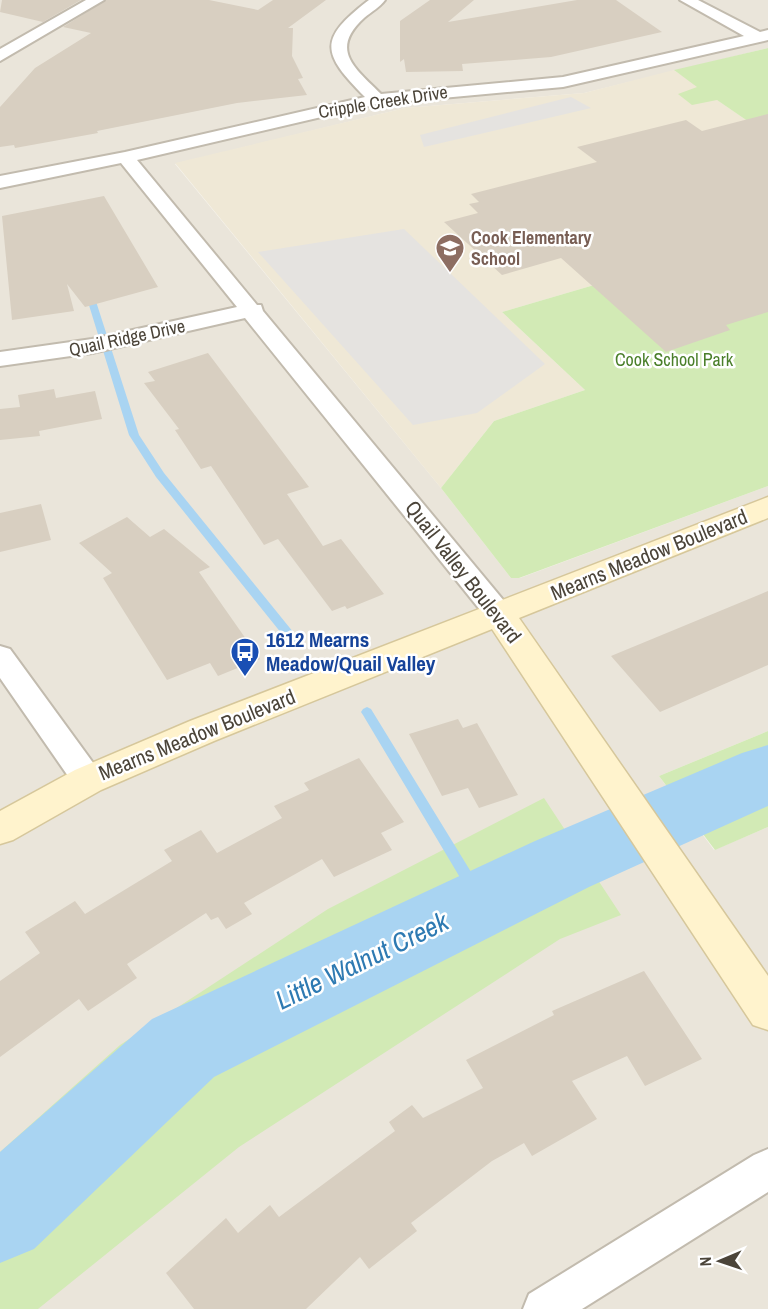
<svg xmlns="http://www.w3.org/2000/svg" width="768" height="1309" font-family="'Archivo Narrow',sans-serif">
<rect width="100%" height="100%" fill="#f6f3ec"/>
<path fill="#eae5da" d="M0,0H768V48L584,93L405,108L175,164L441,488L511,578H520L768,486V731L659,776L714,850L768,827V1309H0Z"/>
<path fill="#efe8d6" d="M674,70L768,135V234L502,312L585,390L494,421L441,488L175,163L405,108L584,93Z"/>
<path fill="#d2eab5" d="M768,48V135L717,100L692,105L678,94L697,87L674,70Z
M768,234V486L519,578H511L441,488L494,421L585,390L502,312Z
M768,731V827L715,850L659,776Z
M544,798L621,915L560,939L239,1147L38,1309H0V1152L120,1045L328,909Z"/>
<path fill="#e5e3e0" d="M571,97L591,108L424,147L420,135Z
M404,229L545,364L477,413L413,425L258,252Z"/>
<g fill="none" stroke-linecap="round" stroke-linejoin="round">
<path fill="#a9d4f2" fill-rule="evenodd" d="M88,286L92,289L139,435L164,473L302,643L304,646L302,649H294L156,477L129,435L84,289Z
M367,707L371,709L487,898L489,902L487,906L482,908L477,906L363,715L361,712L363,709Z"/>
<path fill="#a9d4f2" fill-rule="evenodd" d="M768,745V806L589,887L214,1077L34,1249L0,1263V1152L152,1019L535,841L742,753Z"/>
</g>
<path fill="#d8cfc1" d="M2,0H81L43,22L0,12Z
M106,0H209L258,10L273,0H326L288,28H293L292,56L303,78L298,79L307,95L237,103L97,131L98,133L15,148L14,145L0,147V107L35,68L91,33L63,27Z
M430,0H474L448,22L577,0H616L662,32L551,57L462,64L463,71L406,72L404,59L400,62V21Z
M768,114V312L726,325L730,330L666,352L561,258L502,275L444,222L478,213L469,204L479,202L471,194L597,162L577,147L686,120L702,131Z
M104,196L158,287L85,307L67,284L74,311L12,320L2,216Z
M208,353L309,487L287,494L323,546L341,539L384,594L347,609L345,606L332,611L278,539L264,545L211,466L201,469L175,430L179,429L144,383L155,381L148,372Z
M54,389L56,398L95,391L102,419L39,431L40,436L0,440V409L20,407L18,395Z
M41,504L51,540L0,552V513Z
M127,517L150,537L164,529L210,567L199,572L260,659L218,676L210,663L167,680L103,578L112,573L79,543Z
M768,591V665L660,712L611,656Z
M458,719L463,728L477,723L518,795L479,808L468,788L442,796L409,734Z
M359,758L404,822L381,833L392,850L334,877L322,859L244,903L252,914L226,929L218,917L211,920L206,913L127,964L137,978L88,1011L79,999L0,1057V981L40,953L25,932L75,901L85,914L172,861L164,850L201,830L217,853L282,818L274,806L309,790L304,783Z
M644,971L702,1059L645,1086L627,1056L572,1081L597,1119L532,1156L524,1143L492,1161L411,1223L417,1231L369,1269L360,1257L306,1309H194L166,1273L226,1218L238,1233L270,1205L279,1217L395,1131L389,1122L412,1105L423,1118L483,1088L466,1060L554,1015L552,1011Z"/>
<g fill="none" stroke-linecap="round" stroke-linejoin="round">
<g stroke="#c2bbae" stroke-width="4">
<path id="street" d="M86,0H104L0,61V49Z
M369,0H385C380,7 371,12 364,18C329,50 355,68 381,94L563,77L744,36L680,0H698L760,32L768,30V40L563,87L377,104L137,160L257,305H261L263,311L509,607L513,614L509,621L499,624L489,621L245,318L92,353L0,366V352L92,339L237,307L121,163L0,188V176L125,152L365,97C321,53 318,39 369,0Z
M0,646L10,649L99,771L104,780L99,789L88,792L77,789L0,678Z
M768,1149V1192L582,1309H523L529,1294L754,1155Z"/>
</g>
<g stroke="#d6c79b" stroke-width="3">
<path id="secondary" d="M768,497V518L519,618L768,976V1030L753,1025L492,629L214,741L101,790L13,840L0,844V811L75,770L190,721Z"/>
</g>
<use href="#street" fill="#fff" fill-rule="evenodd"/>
<use href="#secondary" fill="#fff3cd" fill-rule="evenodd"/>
</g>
<defs>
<g id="school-pin" transform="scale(1.5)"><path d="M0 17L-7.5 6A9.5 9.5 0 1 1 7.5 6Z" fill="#8d6e63" stroke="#fff"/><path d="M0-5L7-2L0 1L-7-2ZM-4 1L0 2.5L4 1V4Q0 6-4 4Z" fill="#fff"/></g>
<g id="bus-pin" transform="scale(1.5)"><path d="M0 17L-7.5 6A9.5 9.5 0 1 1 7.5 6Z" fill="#1a4fb4" stroke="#fff"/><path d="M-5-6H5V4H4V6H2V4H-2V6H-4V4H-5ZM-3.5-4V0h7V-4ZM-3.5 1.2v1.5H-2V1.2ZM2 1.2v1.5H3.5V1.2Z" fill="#fff"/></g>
</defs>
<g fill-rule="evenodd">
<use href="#school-pin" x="450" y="248"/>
<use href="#bus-pin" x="245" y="652"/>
</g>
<g text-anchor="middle" stroke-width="5" stroke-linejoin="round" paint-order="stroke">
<g font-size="18" fill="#4b4439" stroke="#fff">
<text transform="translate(383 102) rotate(-9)" y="6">Cripple Creek Drive</text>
<text transform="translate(127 338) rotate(-12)" y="6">Quail Ridge Drive</text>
</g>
<g font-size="18" font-weight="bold" fill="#785e54" stroke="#fff" text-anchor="start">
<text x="471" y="244">Cook Elementary<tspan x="471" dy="21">School</tspan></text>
</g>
<g font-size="18" fill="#4a7f2a" stroke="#fff">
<text x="674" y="366">Cook School Park</text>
</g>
<g font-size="21" fill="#4b4439" stroke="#fff">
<text transform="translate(649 555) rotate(-22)" y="7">Mearns Meadow Boulevard</text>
<text transform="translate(463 572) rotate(52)" y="7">Quail Valley Boulevard</text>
<text transform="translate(197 735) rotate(-22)" y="7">Mearns Meadow Boulevard</text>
</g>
<g font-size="21" font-weight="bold" fill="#164399" stroke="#fff" text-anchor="start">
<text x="266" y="647">1612 Mearns<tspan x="266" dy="24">Meadow/Quail Valley</tspan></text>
</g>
<g font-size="27" font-style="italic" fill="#2e7ab2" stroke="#fff">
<text transform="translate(362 961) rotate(-26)" y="9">Little Walnut Creek</text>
</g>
</g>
<g transform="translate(720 1261) rotate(268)" stroke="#ffffff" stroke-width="4.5" paint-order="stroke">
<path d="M0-4.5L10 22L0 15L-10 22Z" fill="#4b4439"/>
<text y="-9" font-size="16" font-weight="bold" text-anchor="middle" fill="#4b4439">N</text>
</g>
</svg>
